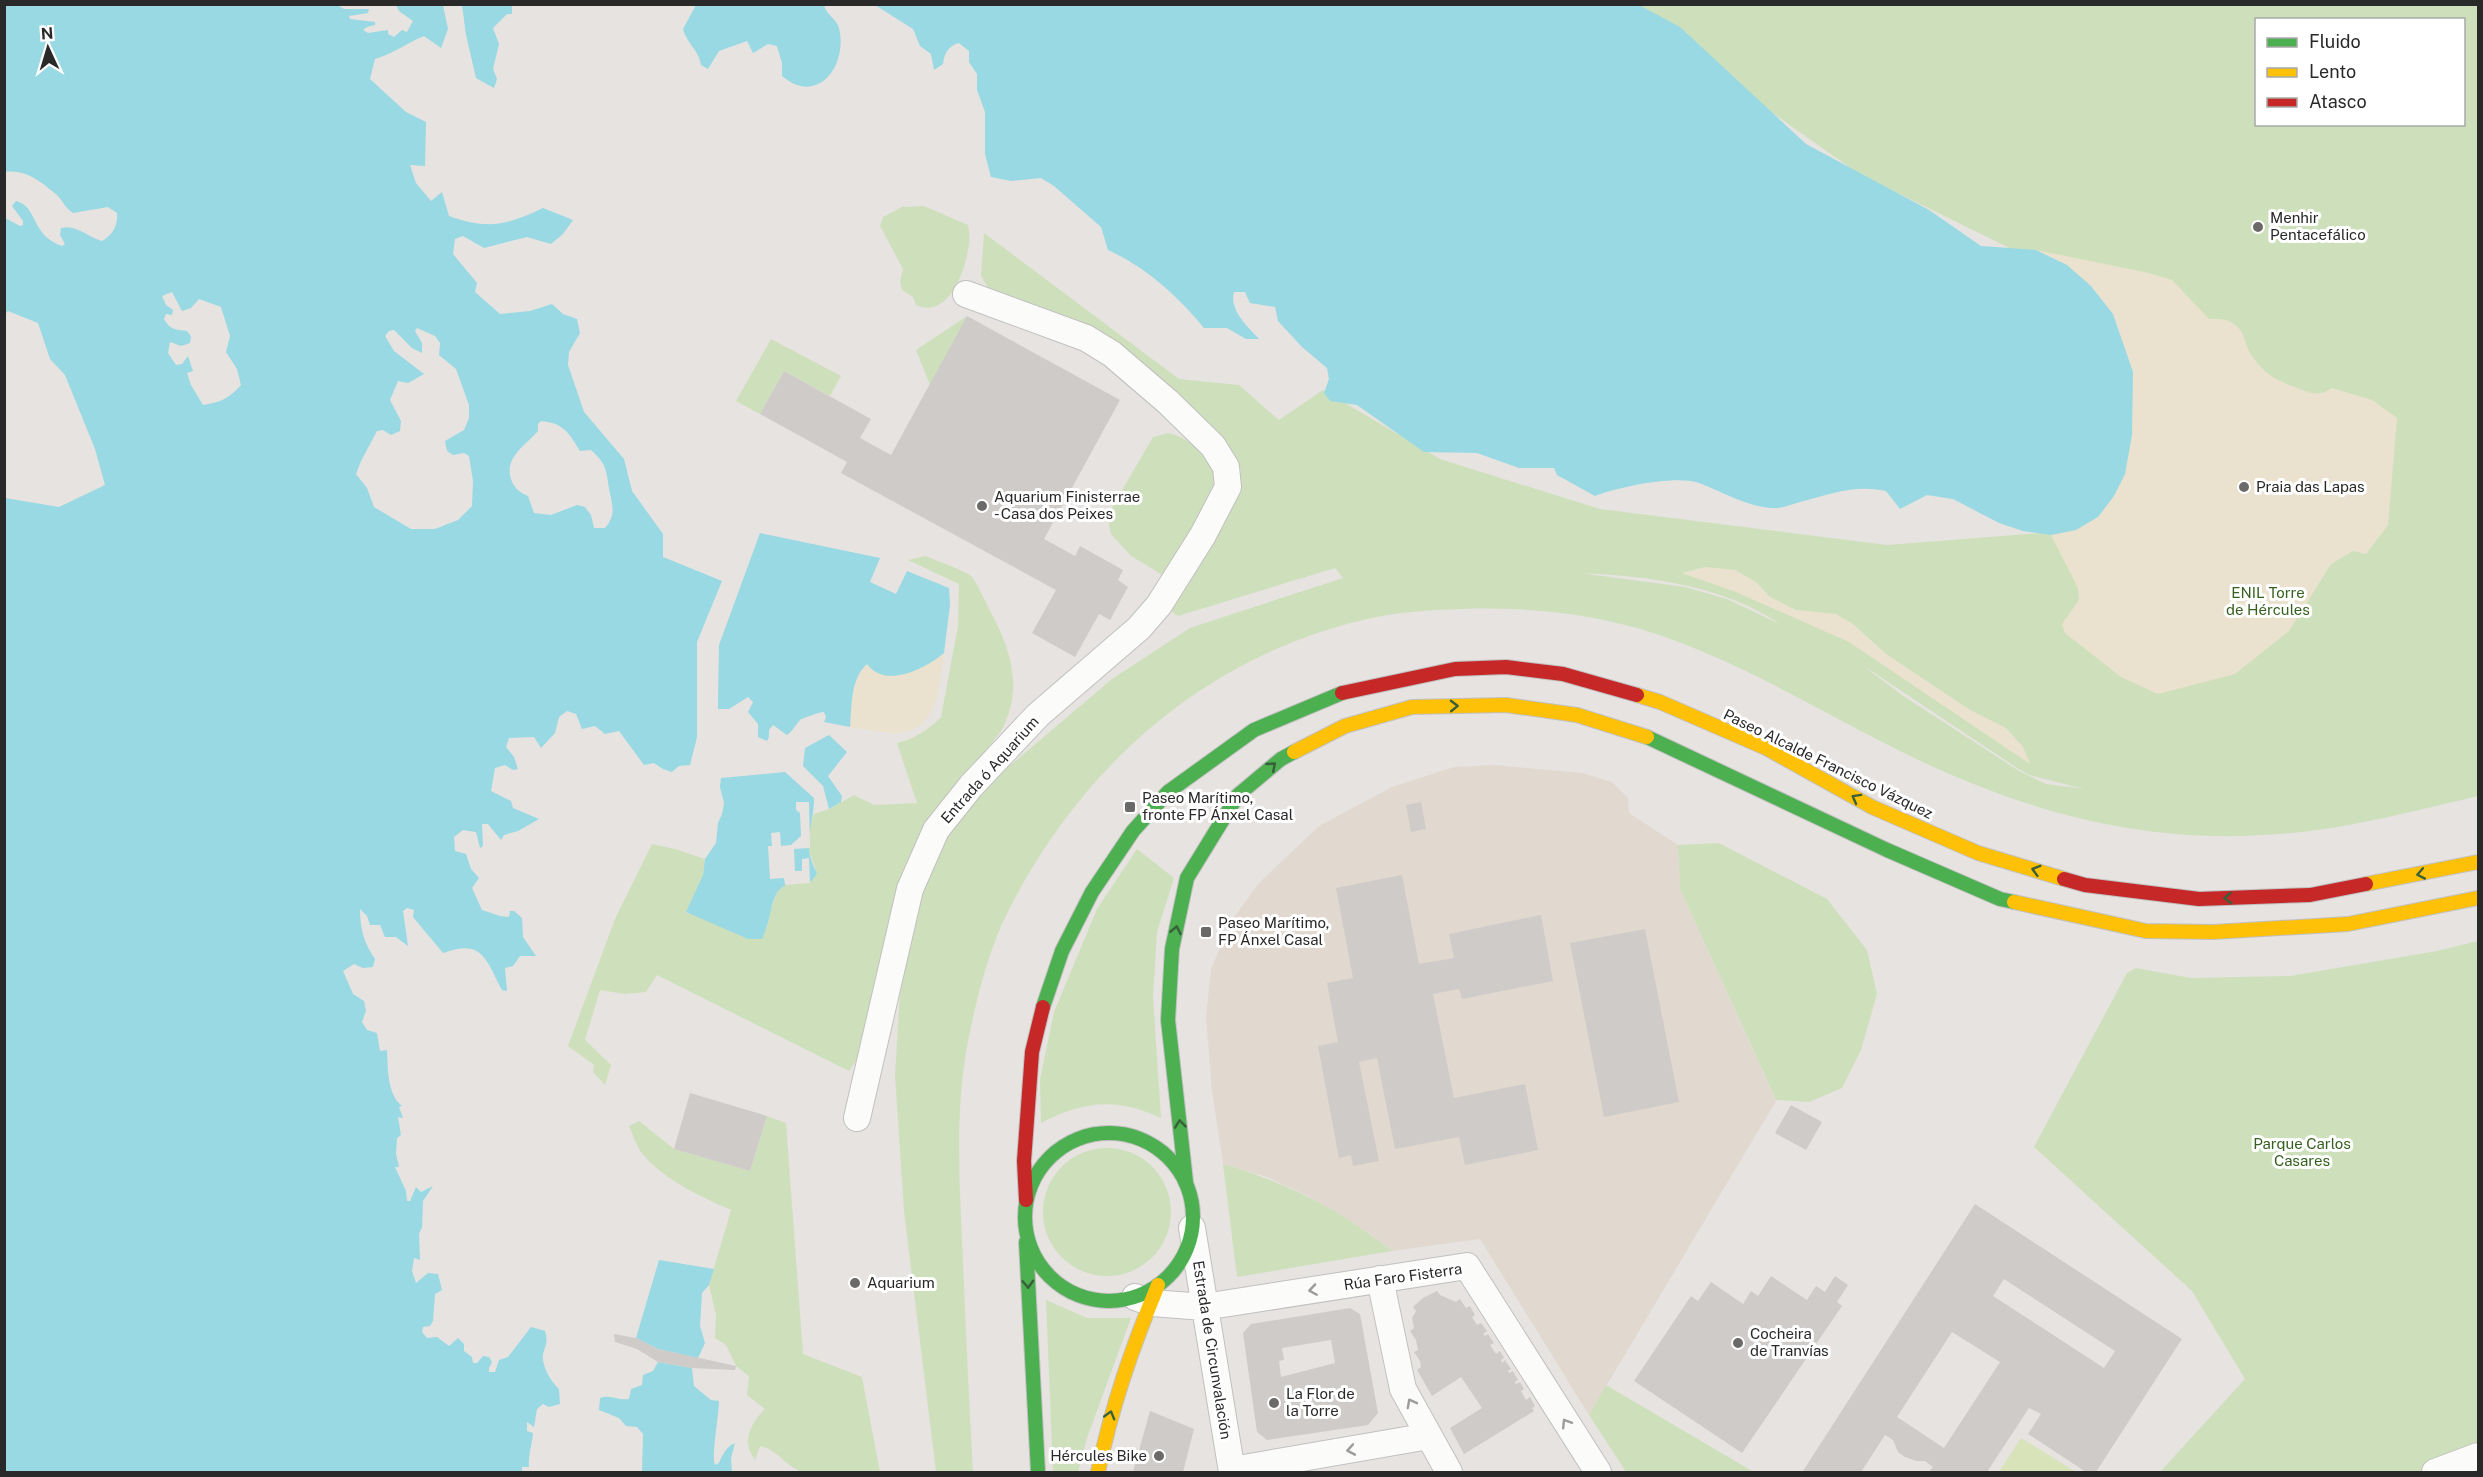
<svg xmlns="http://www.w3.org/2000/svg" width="2483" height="1477" font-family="'Public Sans',sans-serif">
<rect width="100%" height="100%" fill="#e6e3e0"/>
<path fill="#e1d9cf" d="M1494,765L1582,773L1612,782L1628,798L1629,813L1678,845L1680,889L1776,1101L1589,1415L1480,1239L1392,1251L1369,1233L1308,1196L1267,1177L1223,1164L1212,1091L1206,1017L1211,969L1232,920L1259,883L1319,826L1392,787L1454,767Z"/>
<path fill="#cee0bb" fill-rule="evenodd" d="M1620,5H2478V796C2435,806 2392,817 2349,825C2188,854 2053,825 1908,755C1818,711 1733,656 1637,628C1580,612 1521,607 1462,609C1429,610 1395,612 1363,620C1199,659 1073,774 1002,924C986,960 976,1002 968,1041C954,1113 960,1189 963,1262C966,1332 969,1402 973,1472H936L904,1211L895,1076L901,976L912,920L928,870L947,833L987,785L1112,679L1190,628L1343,578L1335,568L1178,616L1169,610L1237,493L1241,470L1232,452L1044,314L988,288L981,276L984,233L1179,379L1239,385L1279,420L1323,390L1440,459L1600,509L1887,545L2040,533L2050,268L1859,174ZM2256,20H2464V124H2256ZM1580,573C1648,576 1722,585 1780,624L1727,599L1685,587ZM1861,664L2017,768L2029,775L2084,789L2046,784L2019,771L1902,695Z
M924,206L968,225C969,231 970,238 969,244C966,269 949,320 916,305L913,297L902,290L900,281L903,269L880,226L883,217L902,207Z
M967,316L930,385L916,350Z
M771,339L841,376L830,396L784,371L760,414L736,401Z
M1168,433C1182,436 1193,443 1202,455C1207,461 1214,469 1215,479C1217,496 1176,559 1166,577L1131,556L1111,534L1109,525V514L1113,506L1153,437Z
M926,556C936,561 965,570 972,577C978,585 983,597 987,605C1010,646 1025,688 1001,731C966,776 927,818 903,870L862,1052L849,1071L657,975L646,992L625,994L600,990L585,1040L611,1065L605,1085L593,1072L594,1065L568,1046L615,919L652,844L675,849L705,859L703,875L686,913L767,928C769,918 774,888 785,885C792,882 802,883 809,883L817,873L808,848H810V826L814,814L829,809L854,795L874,805L917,803L897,743C914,739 928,730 941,717L958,626L959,584L908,560Z
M1719,843L1827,899L1867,950L1877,994L1861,1050L1842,1088L1809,1102L1776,1100L1680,889L1678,845Z
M1137,849L1174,878L1157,932L1153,997L1161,1118C1117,1097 1083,1101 1041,1123L1040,1080L1054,1012L1097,909Z
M2478,941V1456L2435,1472H2160L2245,1379L2192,1291L2034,1147L2127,973L2136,968L2191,978L2290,976L2437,951Z
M767,1116L786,1123L803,1354L862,1377L880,1472C861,1472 820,1476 804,1472C786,1468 778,1449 760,1446L755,1460C741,1442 750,1424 765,1409L747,1395L749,1376L736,1366L726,1345L715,1338L716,1315L709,1285L731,1210C700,1196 663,1180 641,1152C636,1145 633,1134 629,1126L639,1121L674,1149L750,1171Z
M1043 1212a64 64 0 1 1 128 0a64 64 0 1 1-128 0Z
M1223,1164C1285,1182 1341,1210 1392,1251L1237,1277Z
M1046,1300L1087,1318H1131L1087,1438L1078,1472H1053Z
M1606,1385L1752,1471L1755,1472H1626L1589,1415Z"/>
<path fill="#eae2cf" d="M2036,250L2149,273L2172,280L2209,319C2219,319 2227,318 2235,325C2244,331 2244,340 2248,349C2261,373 2274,379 2297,388C2311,393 2319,397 2332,388L2372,400L2397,418L2388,525L2366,554L2353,551L2331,564L2289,631L2235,674L2158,694L2121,677L2065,633L2062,624L2079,600L2078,588L2051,535L2087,505Z
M1705,567L1735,570L1756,582L1770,597L1796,610L1836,614L1853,624L1886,654L1970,710L2006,728L2023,747L2030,764L1849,642L1736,592L1682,573Z
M944,653C938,687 939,735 892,733C878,732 864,729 850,727C852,705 850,679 868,664L871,670L935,660Z"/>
<path fill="#d8e3b9" d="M2021,1438L2076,1472H1999Z"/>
<path fill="#98d9e3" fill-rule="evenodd" d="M5,4L337,5L344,9H369L368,13L349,16L350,19L375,22V25L367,27L363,30L368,33L388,30V34L394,37L402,30L407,32L413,21L399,11L396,5H443L448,29L441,48L424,36C407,43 393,54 375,59L370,79L406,112L426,122L425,166L410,165L416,183L431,201L442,192L449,216C487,230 508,225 543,208L573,220L563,234L551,244L527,237L484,248L463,236L455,239L453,254L477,283L475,292L500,314L530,311L552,304L563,314L577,319L580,333L569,352L568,365L584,412L624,459L632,491L663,534V557L722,581L697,642V737L690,765L679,766L672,772L663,769L654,763L644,765L619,731L605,734L595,726L582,729L576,714L567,711L559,717L555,733L541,748L534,737L509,738L506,747L514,757L518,769L513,770L505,765L495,768L491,791L511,801L513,808L539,819L518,831L504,835L501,840L488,824H482L483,846L480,848L476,832L463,830L454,837L455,851L466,854L471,869L479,878L472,888L482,910L500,916L509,917L510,911H514L522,918L523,937L536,956H520L513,966L505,968L507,991L502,990C486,960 483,938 443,953L413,917L414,910L407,908L403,911L408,946L396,937H385L380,925H370L367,916L360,909C360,929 364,943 375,959L373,967L363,968L354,964L343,971L353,994L364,1001L366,1011L362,1022L367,1030L377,1033L380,1051L387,1050C388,1069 387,1094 402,1106L399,1107L403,1118L398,1117L401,1135L397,1138L396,1154L399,1167H395L406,1191L407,1201H410L416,1187L421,1192L433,1186L423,1201L422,1227L419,1234L420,1260L414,1258L412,1271L416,1283L428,1273L438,1274L442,1290L435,1294L433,1321L430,1326L423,1327L422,1332L427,1338L437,1337L449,1346L458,1338L464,1344V1351L472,1357L473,1363H477L483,1356L489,1357L492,1362L489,1368V1372H495L499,1360L508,1357L531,1327L545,1331C548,1341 546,1344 543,1354C541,1365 551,1382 559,1389L560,1404L549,1407L543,1404L537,1409L534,1427L527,1422V1431L533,1433C532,1445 528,1455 529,1467H522V1472H5V498L59,507L105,485L95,449L65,375L50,359L38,323L8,311L5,314V218L20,226L23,225V221L12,206L16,201C38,206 30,235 62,246L65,244L60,235L61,228C76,224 88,237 102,241C113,235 118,225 117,213L108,207L73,213C65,208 63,201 57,195C41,182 26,169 5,172ZM172,292L182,311L191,308L199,299L221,307L230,336L226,352L237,369L241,385C230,398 219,403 203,405L191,385L187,373L193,371L188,356L182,364L176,365L168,353L170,342L181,346L190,343L191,336L187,331C176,330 169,329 164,319L166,314L172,315L173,310L166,305L162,296ZM417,328L435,336L440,343L439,355L456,369L469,405V418L464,430L445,441L447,451L453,455L464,453L469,456L473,481L472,506L458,520L435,529H411L374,507L367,488L356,474L361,461L377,431L383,430L391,435L400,431L401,421L390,400L398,381L408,383L424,374L394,351L385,336L389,331L394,330L412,348L422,353V343L415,331ZM541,421C564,423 569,433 580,451L591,450C606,464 606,468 609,488C612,505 617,514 605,528H594L591,515L585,507L577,505L551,515L534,513L528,496C519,492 514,488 511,479C504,457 526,445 538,431V424Z
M462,5H512V14H507L493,28L499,44L493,69L497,79L494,88L476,78L466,35Z
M696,5H824C826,15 837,19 839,28C848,64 819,107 782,76V63L777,46L768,44L753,53L747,41L719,51L708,69L701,65C699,50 687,44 683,29Z
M875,5H1639L1680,27L1806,144L1929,210L1981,246L2036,250L2067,265L2091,286L2113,314L2133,372L2132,435L2125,474L2114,496L2098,517L2076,530L2051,535L2023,531L1999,523L1953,499L1927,495L1900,509L1886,491C1855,484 1830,494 1800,502C1792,504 1781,509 1773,508C1747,507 1723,492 1699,483C1675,475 1619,487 1595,496L1557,475L1554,468H1519L1477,453L1424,452L1357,405L1330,401L1324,393L1329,379L1327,368L1302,347L1278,321L1275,307L1250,303L1245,292H1234C1229,310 1247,326 1259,339H1246L1227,328H1204C1178,296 1146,267 1108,250L1101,227L1054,186L1041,178L1011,181L991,177L985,154V112L977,90V74L969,62V51L959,43C948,46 944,54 943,64L934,70L931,54L920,46L913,29Z
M760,533L880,558L870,582L896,594L907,571L949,588L950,605L944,653C925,669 885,689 867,664C850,679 852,706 850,727L824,722L826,717L824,712C820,712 803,718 800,720C796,724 793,731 787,735L773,725L769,730V737L767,741L758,737V724L748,712L753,702L748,697L729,709H718V701L719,645Z
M829,735L847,752L828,776L842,796L841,802L829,809L823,786L803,766L805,748Z
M785,772L814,798C814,830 800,841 817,873L812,881C763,880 778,907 762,939H748L686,912L703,875L705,859L716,843L718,823L722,814L724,803L720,787L721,778Z
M659,1260L714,1269L709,1285L702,1293L700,1326L705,1343L698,1358L658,1349L636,1338Z
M658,1362L692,1368L694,1386L711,1400L719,1401C719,1415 711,1457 715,1465L719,1463C722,1455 727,1446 735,1443L731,1458L732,1472H642L643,1434L637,1427L626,1426L619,1418L599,1410L600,1398C611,1394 618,1401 629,1399L631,1389L642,1385L643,1375L653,1371Z"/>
<path fill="#e6e3e0" d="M796,802H809L810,848L794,849L795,871H802V859L809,858L810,883L785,885L784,878L770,879L768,846H772L771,833L780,832L781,846L791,845L801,836L800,813L796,810Z"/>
<path fill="#cecbc9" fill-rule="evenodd" d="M967,316L1120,400L1044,539L1075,556L1080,546L1123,570L1118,580L1128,587L1110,620L1099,614L1075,657L1032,633L1056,590L841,473L847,462L760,414L784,371L871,419L860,438L891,455Z
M1421,802L1426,829L1411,832L1406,805Z
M1402,875L1419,964L1454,958L1449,934L1541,915L1553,981L1462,999L1459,989L1433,994L1454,1098L1525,1084L1538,1150L1465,1165L1459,1137L1395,1149L1377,1058L1359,1062L1379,1161L1353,1166L1351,1155L1339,1158L1318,1046L1338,1042L1327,983L1353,978L1336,888Z
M1645,929L1679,1102L1604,1117L1570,943Z
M690,1093L767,1116L750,1171L674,1149Z
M1791,1105L1822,1122L1806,1150L1775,1133Z
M1975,1204L2182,1339L2178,1345L2096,1472H2086L2028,1434L2041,1414L2029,1408L1987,1472H1929L1933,1467L1925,1461H1917L1905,1457L1898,1452L1893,1440L1885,1435L1861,1472H1806L1803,1471ZM2004,1279L2115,1351L2104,1368L1993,1296ZM1952,1332L2000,1362L1944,1448L1897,1417Z
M1771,1276L1807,1300L1816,1286L1825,1292L1835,1276L1848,1285L1837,1302L1842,1306L1742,1453L1634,1381L1691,1296L1698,1301L1711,1282L1743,1304L1751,1291L1758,1296Z
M1437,1291L1440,1295L1456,1302L1460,1299L1466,1308L1470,1306L1475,1315L1472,1317L1477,1325L1481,1323L1487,1331L1483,1334L1485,1336L1488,1334L1494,1343L1490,1345L1496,1354L1500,1351L1504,1358L1501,1360L1502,1363L1505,1360L1511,1369L1508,1371L1509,1373L1513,1371L1518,1380L1515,1382L1516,1384L1520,1382L1524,1389L1521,1391L1526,1400L1530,1397L1535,1406L1532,1408L1534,1411L1464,1454L1450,1428L1482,1408L1461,1377L1432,1396L1417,1370L1421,1367L1420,1361L1414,1352L1418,1350L1416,1340L1410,1331L1414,1328L1412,1318L1416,1311L1413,1307L1423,1298Z
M1350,1308L1360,1314L1378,1413L1368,1425L1267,1440L1257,1432L1243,1333L1251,1324ZM1331,1340L1335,1363L1281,1377L1279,1361L1284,1360L1282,1348Z
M614,1334L636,1338L658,1349L736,1366L735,1370L692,1368L658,1362L637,1349L615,1342Z
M1150,1411L1194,1429L1183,1472H1133Z"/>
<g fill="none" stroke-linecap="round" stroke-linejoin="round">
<g stroke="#c1c0c1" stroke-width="28">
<path id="street" d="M857,1118L910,889L936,830L971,786L1038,715L1139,628L1159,605L1203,535L1228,487L1226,467L1213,446L1168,402L1112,354L1086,338L966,294
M1192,1228L1232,1472
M1380,1279L1403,1389L1449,1472
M1135,1297L1152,1303L1204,1307L1467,1266L1598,1472
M1232,1470L1429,1436
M2435,1472L2478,1456"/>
</g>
<g stroke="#c1c0c1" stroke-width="16">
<path id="fast" d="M1647,737L1887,850L2000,899L2014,902
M1043,1007L1062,951L1092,892L1133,831L1168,792L1254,730L1342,693
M1025 1217a84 84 0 1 1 168 0a84 84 0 1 1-168 0Z
M1186,1182L1168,1020L1172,949L1187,878L1238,795L1281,759L1294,752
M1026,1242L1038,1472"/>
</g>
<g stroke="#c1c0c1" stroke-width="16">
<path id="slow" d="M1637,695L1660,702L1766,748L1872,807L1978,853L2064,879
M1294,752L1345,726L1412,707L1506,705L1577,715L1647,737
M2366,884L2478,862
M2014,902L2146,931L2213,932L2348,924L2478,898
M1098,1472C1112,1405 1132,1348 1158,1285"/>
</g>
<g stroke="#c1c0c1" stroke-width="16">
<path id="jam" d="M1342,693L1455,669L1506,667L1563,674L1637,695
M2064,879L2085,885L2199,899L2310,895L2366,884
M1026,1200L1024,1161L1032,1052L1043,1007"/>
</g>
<use href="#street" stroke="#fbfbfa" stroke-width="26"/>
<use href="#fast" stroke="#4caf50" stroke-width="14"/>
<use href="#slow" stroke="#ffc107" stroke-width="14"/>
<use href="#jam" stroke="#c62828" stroke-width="14"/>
</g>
<defs><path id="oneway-chevron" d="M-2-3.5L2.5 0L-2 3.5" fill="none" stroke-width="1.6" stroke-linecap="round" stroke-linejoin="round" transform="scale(1.5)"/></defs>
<g stroke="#375f39">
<use href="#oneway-chevron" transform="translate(1454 706) rotate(-1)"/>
<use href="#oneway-chevron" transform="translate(1272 766) rotate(-41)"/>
<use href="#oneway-chevron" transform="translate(1856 798) rotate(-151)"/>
<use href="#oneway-chevron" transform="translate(2036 870) rotate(-164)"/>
<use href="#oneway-chevron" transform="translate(2421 874) rotate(169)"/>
<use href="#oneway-chevron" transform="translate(2228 898) rotate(178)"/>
<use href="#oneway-chevron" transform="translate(1176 930) rotate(-78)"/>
<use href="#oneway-chevron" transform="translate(1180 1124) rotate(-96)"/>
<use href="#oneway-chevron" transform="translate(1028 1284) rotate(87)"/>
<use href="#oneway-chevron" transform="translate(1110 1415) rotate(-74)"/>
</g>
<g stroke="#9c9c9c">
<use href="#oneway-chevron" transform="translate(1313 1290) rotate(171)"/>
<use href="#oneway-chevron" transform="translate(1411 1403) rotate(-118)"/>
<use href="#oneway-chevron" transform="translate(1566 1423) rotate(-122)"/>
<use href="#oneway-chevron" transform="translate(1351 1450) rotate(170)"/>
</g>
<g fill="#6b6a69" stroke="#fff" stroke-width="2">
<circle cx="2258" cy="227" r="6"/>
<circle cx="2244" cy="487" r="6"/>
<circle cx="982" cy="506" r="6"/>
<rect x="1124" y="801" width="12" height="12" rx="3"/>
<rect x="1200" y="926" width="12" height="12" rx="3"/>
<circle cx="855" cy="1283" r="6"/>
<circle cx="1738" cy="1343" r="6"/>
<circle cx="1274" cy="1403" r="6"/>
<circle cx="1159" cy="1456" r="6"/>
</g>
<g text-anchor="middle" stroke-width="6" stroke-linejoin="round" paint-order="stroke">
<g font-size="15" fill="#292929" stroke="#fff" text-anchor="start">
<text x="2270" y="223">Menhir<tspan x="2270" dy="17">Pentacefálico</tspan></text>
<text x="2256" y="492">Praia das Lapas</text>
<text x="994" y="502">Aquarium Finisterrae<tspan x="994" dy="17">- Casa dos Peixes</tspan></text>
<text x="1142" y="803">Paseo Marítimo,<tspan x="1142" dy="17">fronte FP Ánxel Casal</tspan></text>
<text x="1218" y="928">Paseo Marítimo,<tspan x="1218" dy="17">FP Ánxel Casal</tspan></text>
<text x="867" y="1288">Aquarium</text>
<text x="1750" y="1339">Cocheira<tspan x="1750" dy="17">de Tranvías</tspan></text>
<text x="1286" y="1399">La Flor de<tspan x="1286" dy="17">la Torre</tspan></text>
<text x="1147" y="1461" text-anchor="end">Hércules Bike</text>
</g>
<g font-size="15" fill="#35601f" stroke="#fff">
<text x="2268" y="598">ENIL Torre<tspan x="2268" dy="17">de Hércules</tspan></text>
<text x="2302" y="1149">Parque Carlos<tspan x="2302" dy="17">Casares</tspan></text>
</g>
<g font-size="15" fill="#292929" stroke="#fff">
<text transform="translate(1828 764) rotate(26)" y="5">Paseo Alcalde Francisco Vázquez</text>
<text transform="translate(990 770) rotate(-48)" y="5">Entrada ó Aquarium</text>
<text transform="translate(1403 1277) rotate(-8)" y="5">Rúa Faro Fisterra</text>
<text transform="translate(1212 1350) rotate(81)" y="5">Estrada de Circunvalación</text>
</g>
</g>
<rect width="2483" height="1477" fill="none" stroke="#292929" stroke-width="12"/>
<rect x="2255" y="18" width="210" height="108" fill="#ffffff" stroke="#a9a9a9" stroke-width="1.5"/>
<rect x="2267" y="38" width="30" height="9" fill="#4caf50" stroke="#a9a9a9" stroke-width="1.5"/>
<text x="2309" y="48" font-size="18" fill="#292929">Fluido</text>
<rect x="2267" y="68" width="30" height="9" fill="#ffc107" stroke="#a9a9a9" stroke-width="1.5"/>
<text x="2309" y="78" font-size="18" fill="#292929">Lento</text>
<rect x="2267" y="98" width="30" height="9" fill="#c62828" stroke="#a9a9a9" stroke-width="1.5"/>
<text x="2309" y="108" font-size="18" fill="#292929">Atasco</text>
<g transform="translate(48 48) rotate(356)" stroke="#ffffff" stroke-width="4.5" paint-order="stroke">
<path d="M0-4.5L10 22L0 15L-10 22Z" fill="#292929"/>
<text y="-9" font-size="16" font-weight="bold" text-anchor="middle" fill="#292929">N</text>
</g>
</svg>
